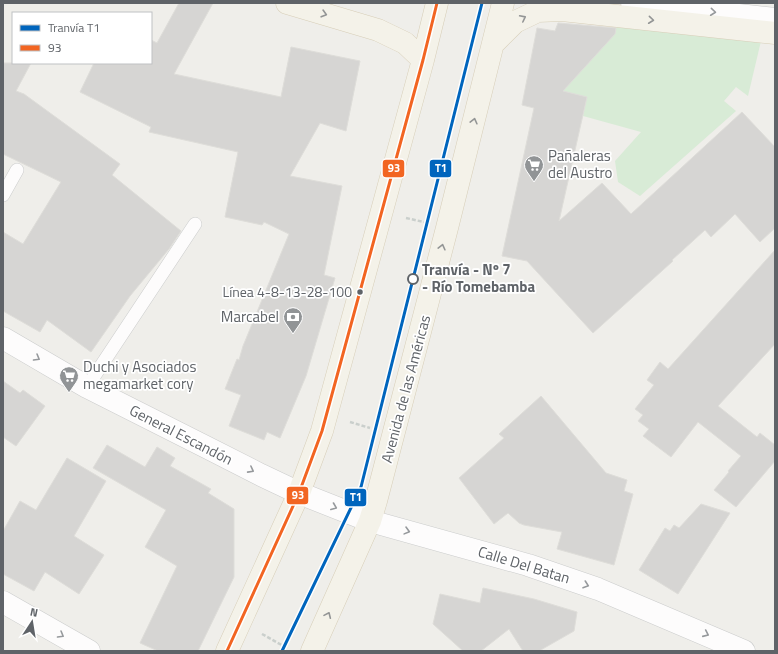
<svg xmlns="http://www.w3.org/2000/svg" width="778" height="654" font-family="'Titillium Web',sans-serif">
<rect width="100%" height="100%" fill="#efeeea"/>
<path fill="#d8ebd6" d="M618,20L761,41L748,96L736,87L724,101L736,111L640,196L618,182L615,161L641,132L583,116L587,97L563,91L615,34Z"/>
<path fill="#d6d5d3" stroke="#deddd9" d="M179,3H213L174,74L281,97L291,47L360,61L346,131L320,123L290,176L342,186L324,275L335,278L306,376L280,438L267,432L264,440L229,426L241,395L225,389L237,359L239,360L243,346L289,234L264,222L262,225L225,217L238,152L149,132L151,127L80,92L94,63H151V40L157,43Z
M558,23L616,28L615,34L563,91L587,97L559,221L602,183L631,214L742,112L775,147V228L760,242L735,214L711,237L705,230L672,260L673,261L593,333L527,261L502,256L534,108L522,105L537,28L555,31Z
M3,63H31L16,91L24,94L120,164L112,175L181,231L169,249L130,296L91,352L47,320L40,332L3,311V232L23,244L61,182L3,154Z
M775,250V344L718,406L757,437L760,433L775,445V461L736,507L714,490L729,472L728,471L741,456L698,422L671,457L643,436L649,429L638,421L643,415L635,409L654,385L647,380L660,362L668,369Z
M3,381L20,393L23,390L45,406L16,446L3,437Z
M541,396L606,473L627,480L624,491L633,494L614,565L557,549L562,532L524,525L519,523L508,513L494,524L459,478L504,438L499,434Z
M107,445L145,467L157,447L175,458L170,466L211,489L208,493L234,509V577L198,651H158L140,643L177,566L145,547L166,510L93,468Z
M67,458L106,481L74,536L104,555L79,594L45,572L34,591L3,574V531L20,501L36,510Z
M701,504L730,513L678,594L639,570L665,528L670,531L674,525L679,528Z
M483,588L534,599L577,612L574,631L539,651H523L509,629L481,651H463L433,624L440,594L480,603Z"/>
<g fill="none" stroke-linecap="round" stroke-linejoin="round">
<g stroke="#cbcccc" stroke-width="14">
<path id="service" d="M3,195L17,170
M87,387L195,224"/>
</g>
<g stroke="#cbcccc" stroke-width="23">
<path id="minor" d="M3,338L87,387L206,447L261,475L299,493L370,521L528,565L598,589L744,651
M3,602L89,651"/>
</g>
<g stroke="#cacacb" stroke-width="23">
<path id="secondary" d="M632,3L775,19"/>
</g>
<g stroke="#d7ceb8" stroke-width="23">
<path id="primary" d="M287,3L378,30L405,43L423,60
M494,43L515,22L538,11L562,10L775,33
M227,651L299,493L322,431L423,60L437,3
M312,651L370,521L376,501L447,228L503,3"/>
</g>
<path stroke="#cacfcc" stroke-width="2.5" stroke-dasharray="4 2" stroke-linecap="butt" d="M406,218L424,222
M350,422L370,428
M262,634L287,648"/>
<use href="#service" stroke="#fdfcfc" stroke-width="13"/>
<use href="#minor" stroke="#fdfcfc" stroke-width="22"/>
<use href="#secondary" stroke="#fdfcfc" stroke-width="22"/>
<use href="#primary" stroke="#f4f2e9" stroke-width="22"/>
<g stroke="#fff" stroke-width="6">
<path id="bus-1" d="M227,651L299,493L322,431L423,60L437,3"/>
</g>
<use href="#bus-1" stroke="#f26522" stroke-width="3"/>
<g stroke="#fff" stroke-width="6">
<path id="tram-1" d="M282,651L361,487L482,3"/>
</g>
<use href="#tram-1" stroke="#0065bd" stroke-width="3"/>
</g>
<defs><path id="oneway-chevron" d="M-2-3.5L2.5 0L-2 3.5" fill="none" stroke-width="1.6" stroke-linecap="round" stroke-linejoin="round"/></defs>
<g stroke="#96999c">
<use href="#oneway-chevron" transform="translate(713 12) rotate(6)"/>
<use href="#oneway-chevron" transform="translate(37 358) rotate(30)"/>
<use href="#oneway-chevron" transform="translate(251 470) rotate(28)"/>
<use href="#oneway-chevron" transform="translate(334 507) rotate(22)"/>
<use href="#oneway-chevron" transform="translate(407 531) rotate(15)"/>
<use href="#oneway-chevron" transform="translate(586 585) rotate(19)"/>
<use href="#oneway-chevron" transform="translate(706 634) rotate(24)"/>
<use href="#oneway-chevron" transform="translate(61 635) rotate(30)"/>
</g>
<g stroke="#939595">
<use href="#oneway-chevron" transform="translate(324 14) rotate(16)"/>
<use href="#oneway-chevron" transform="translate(523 18) rotate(-27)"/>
<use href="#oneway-chevron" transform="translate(651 20) rotate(6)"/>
<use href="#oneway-chevron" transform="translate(474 121) rotate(-76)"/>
<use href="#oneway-chevron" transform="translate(442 247) rotate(-76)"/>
<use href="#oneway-chevron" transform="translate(328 615) rotate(-66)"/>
</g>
<defs>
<g id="supermarket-pin" transform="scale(1)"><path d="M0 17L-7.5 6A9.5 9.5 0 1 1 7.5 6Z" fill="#919496" stroke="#fff"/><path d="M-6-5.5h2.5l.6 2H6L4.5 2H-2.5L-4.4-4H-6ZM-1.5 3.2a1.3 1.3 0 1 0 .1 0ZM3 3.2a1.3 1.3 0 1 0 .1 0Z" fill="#fff"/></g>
<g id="bank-pin" transform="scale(1)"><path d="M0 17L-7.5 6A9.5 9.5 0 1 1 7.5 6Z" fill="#919496" stroke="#fff"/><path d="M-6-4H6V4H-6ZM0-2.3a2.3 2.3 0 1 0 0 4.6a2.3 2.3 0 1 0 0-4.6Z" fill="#fff"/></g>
</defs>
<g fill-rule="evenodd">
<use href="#supermarket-pin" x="534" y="165"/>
<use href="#bank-pin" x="293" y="317"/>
<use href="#supermarket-pin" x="69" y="376"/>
</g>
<circle fill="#fff" stroke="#5f6368" stroke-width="2" cx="413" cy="279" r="5"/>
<circle fill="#5f6368" stroke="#fff" stroke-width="1.5" cx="360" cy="292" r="3.5"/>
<g text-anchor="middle" stroke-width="3.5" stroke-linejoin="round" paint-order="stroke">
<g font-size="14" fill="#5f6368" stroke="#fff" text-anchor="end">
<text x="352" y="297">Línea 4-8-13-28-100</text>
</g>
<g font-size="15" fill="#5f6368" stroke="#fff" text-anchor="start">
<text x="548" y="161">Pañaleras<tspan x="548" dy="17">del Austro</tspan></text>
<text x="279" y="322" text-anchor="end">Marcabel</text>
<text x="83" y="372">Duchi y Asociados<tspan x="83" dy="17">megamarket cory</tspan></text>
</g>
<g font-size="15" font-weight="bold" fill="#5f6368" stroke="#fff" text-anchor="start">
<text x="422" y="275">Tranvía - Nº 7<tspan x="422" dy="17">- Río Tomebamba</tspan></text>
</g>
<g font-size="15" fill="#5f6368" stroke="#fff">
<text transform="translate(406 389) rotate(-75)" y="5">Avenida de las Américas</text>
<text transform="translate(181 435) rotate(27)" y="5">General Escandón</text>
<text transform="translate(524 565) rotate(17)" y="5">Calle Del Batan</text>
</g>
</g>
<g stroke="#fff" stroke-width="1.5">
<rect x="382" y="159" width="23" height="19" rx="4" fill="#f26522"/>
<rect x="429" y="159" width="23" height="19" rx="4" fill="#0065bd"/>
<rect x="286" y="486" width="23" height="19" rx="4" fill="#f26522"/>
<rect x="344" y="488" width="23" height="19" rx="4" fill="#0065bd"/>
</g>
<g font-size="11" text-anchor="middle" font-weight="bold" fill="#fff">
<text x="394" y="172">93</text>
<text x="441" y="172">T1</text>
<text x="298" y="499">93</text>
<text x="356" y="501">T1</text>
</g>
<rect width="778" height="654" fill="none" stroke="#5f6368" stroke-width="8"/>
<rect x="12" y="12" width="140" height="52" fill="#ffffff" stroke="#bfc1c3"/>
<rect x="20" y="25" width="20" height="6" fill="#0065bd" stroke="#bfc1c3"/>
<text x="48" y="32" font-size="12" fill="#5f6368">Tranvía T1</text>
<rect x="20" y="45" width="20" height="6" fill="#f26522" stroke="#bfc1c3"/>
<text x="48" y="52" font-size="12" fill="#5f6368">93</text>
<g transform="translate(32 622) rotate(12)" stroke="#ffffff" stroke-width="3" paint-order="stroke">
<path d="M0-3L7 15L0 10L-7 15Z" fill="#5f6368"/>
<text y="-6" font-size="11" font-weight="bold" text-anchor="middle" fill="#5f6368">N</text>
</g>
</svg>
